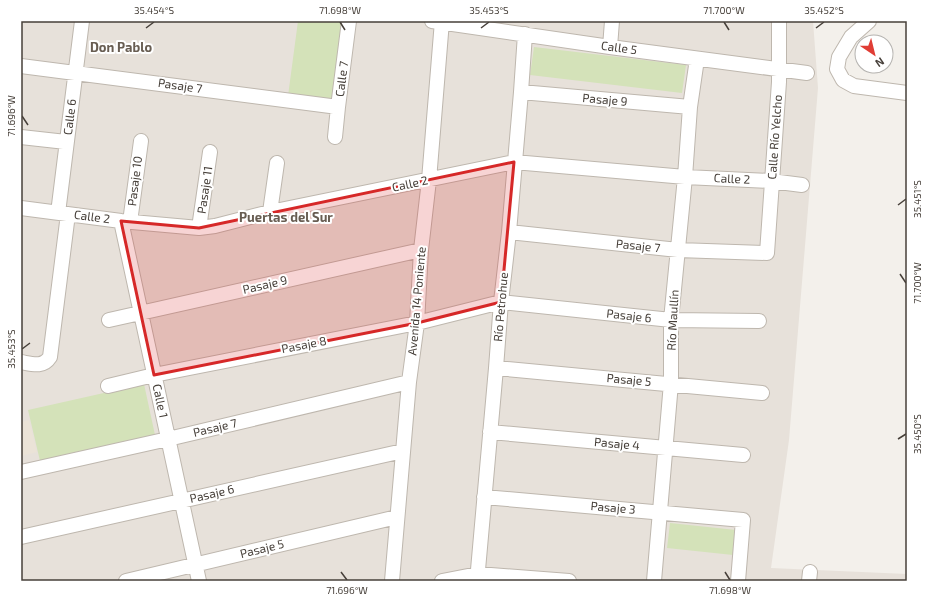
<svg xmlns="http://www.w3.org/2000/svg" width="928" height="602" font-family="'Exo 2',sans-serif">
<rect width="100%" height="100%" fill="#f3f0eb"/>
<path fill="#e7e1da" d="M21,21H813L818,88L789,440L771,568L907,574V581H21Z"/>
<path fill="#ebe3d7" d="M29,420L37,452L21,456V422Z"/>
<path fill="#d4e2b9" d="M298,21L343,22L332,101L288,96Z
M534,47L686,65L682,93L530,75Z
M144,384L155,435L40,461L28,410Z
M670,523L736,530L733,555L667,548Z"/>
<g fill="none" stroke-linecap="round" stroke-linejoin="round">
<g stroke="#beb7ae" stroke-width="16">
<path id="minor" d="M432,21L610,47L807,73
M869,21L851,37L839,57L837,69L843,80L854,86L907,93
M610,47L612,21
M21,66L338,107
M521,92L690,107
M21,137L66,142
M335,137L338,107L349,21
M21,208L121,221L199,228L215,226L270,212L514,162L685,177L771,181L802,185
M270,212L277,163
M58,213L82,21
M121,221L199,581
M130,222L141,141
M199,228L210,152
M509,232L678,250L767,253L779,82V21
M109,320L421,250
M21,362C32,364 43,368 50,357L68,214
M496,368L762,393
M108,386L154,375L417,323L501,302L671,320L759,321
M490,432L743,455
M21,472L168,439L409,382
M484,497L743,520L738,581
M21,537L403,451
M126,581L397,517
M392,581L409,382L417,323L421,250L429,180L442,21
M442,581L478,574L569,581
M477,581L496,368L501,302L509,232L521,92L525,34
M654,581L671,383V320L685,177L690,107L697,59
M809,581L810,572"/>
</g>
<use href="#minor" stroke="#fff" stroke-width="14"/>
</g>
<path fill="#d62828" fill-opacity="0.2" stroke="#d62828" stroke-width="3" stroke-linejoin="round" d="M514,162L501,302L417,323L154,375L121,221L199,228Z"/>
<path fill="none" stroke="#47403a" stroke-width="1.5" d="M340,22L345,30M724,22L729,30M146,28L154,22M481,28L489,22M816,28L824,22M22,116L28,125M898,205L906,199M900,274L906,283M22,349L30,343M898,439L906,434M341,572L347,580M725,572L730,580"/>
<g text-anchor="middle" stroke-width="4" stroke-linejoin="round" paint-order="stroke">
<g font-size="12" fill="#47403a" stroke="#fff">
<text transform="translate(619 48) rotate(8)" y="4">Calle 5</text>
<text transform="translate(342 79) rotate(-83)" y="4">Calle 7</text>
<text transform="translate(180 86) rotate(8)" y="4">Pasaje 7</text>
<text transform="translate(605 100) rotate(5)" y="4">Pasaje 9</text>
<text transform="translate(70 117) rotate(-83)" y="4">Calle 6</text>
<text transform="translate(775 137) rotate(-86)" y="4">Calle Río Yelcho</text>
<text transform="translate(732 179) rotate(3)" y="4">Calle 2</text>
<text transform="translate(135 181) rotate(-83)" y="4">Pasaje 10</text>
<text transform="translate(410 184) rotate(-12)" y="4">Calle 2</text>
<text transform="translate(205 190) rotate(-82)" y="4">Pasaje 11</text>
<text transform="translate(92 217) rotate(8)" y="4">Calle 2</text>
<text transform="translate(638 246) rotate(6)" y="4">Pasaje 7</text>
<text transform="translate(265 285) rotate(-13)" y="4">Pasaje 9</text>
<text transform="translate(417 301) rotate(-85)" y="4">Avenida 14 Poniente</text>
<text transform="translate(501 307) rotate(-85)" y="4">Río Petrohue</text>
<text transform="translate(629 316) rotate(6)" y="4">Pasaje 6</text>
<text transform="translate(673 320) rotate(-87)" y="4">Río Maullín</text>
<text transform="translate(304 345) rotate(-11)" y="4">Pasaje 8</text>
<text transform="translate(629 380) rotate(5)" y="4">Pasaje 5</text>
<text transform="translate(160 401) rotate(78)" y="4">Calle 1</text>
<text transform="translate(215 428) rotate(-13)" y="4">Pasaje 7</text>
<text transform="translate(617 444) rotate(5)" y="4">Pasaje 4</text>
<text transform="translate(212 494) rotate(-13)" y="4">Pasaje 6</text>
<text transform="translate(613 508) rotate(5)" y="4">Pasaje 3</text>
<text transform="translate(262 549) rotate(-14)" y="4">Pasaje 5</text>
</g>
<g font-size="13" font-weight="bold" fill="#685d52" stroke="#fff">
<text x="121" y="52">Don Pablo</text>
<text x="286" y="222">Puertas del Sur</text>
</g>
</g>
<rect width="928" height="602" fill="none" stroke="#ffffff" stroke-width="44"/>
<g transform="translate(874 54) rotate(145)"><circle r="19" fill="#ffffff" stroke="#b5b3b0"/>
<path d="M0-3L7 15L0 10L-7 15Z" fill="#e03d35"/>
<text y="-6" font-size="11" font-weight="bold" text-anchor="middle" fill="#47403a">N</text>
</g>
<rect x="22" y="22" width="884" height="558" fill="none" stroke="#47403a" stroke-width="1.5"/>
<g font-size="10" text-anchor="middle" fill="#47403a">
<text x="154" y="14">35.454°S</text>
<text x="340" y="14">71.698°W</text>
<text x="489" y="14">35.453°S</text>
<text x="724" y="14">71.700°W</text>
<text x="824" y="14">35.452°S</text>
<text transform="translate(11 116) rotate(-90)" y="4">71.696°W</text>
<text transform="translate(917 199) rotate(-90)" y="4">35.451°S</text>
<text transform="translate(917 283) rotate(-90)" y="4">71.700°W</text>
<text transform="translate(11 349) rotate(-90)" y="4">35.453°S</text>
<text transform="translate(917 434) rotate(-90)" y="4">35.450°S</text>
<text x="347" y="594">71.696°W</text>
<text x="730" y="594">71.698°W</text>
</g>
</svg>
